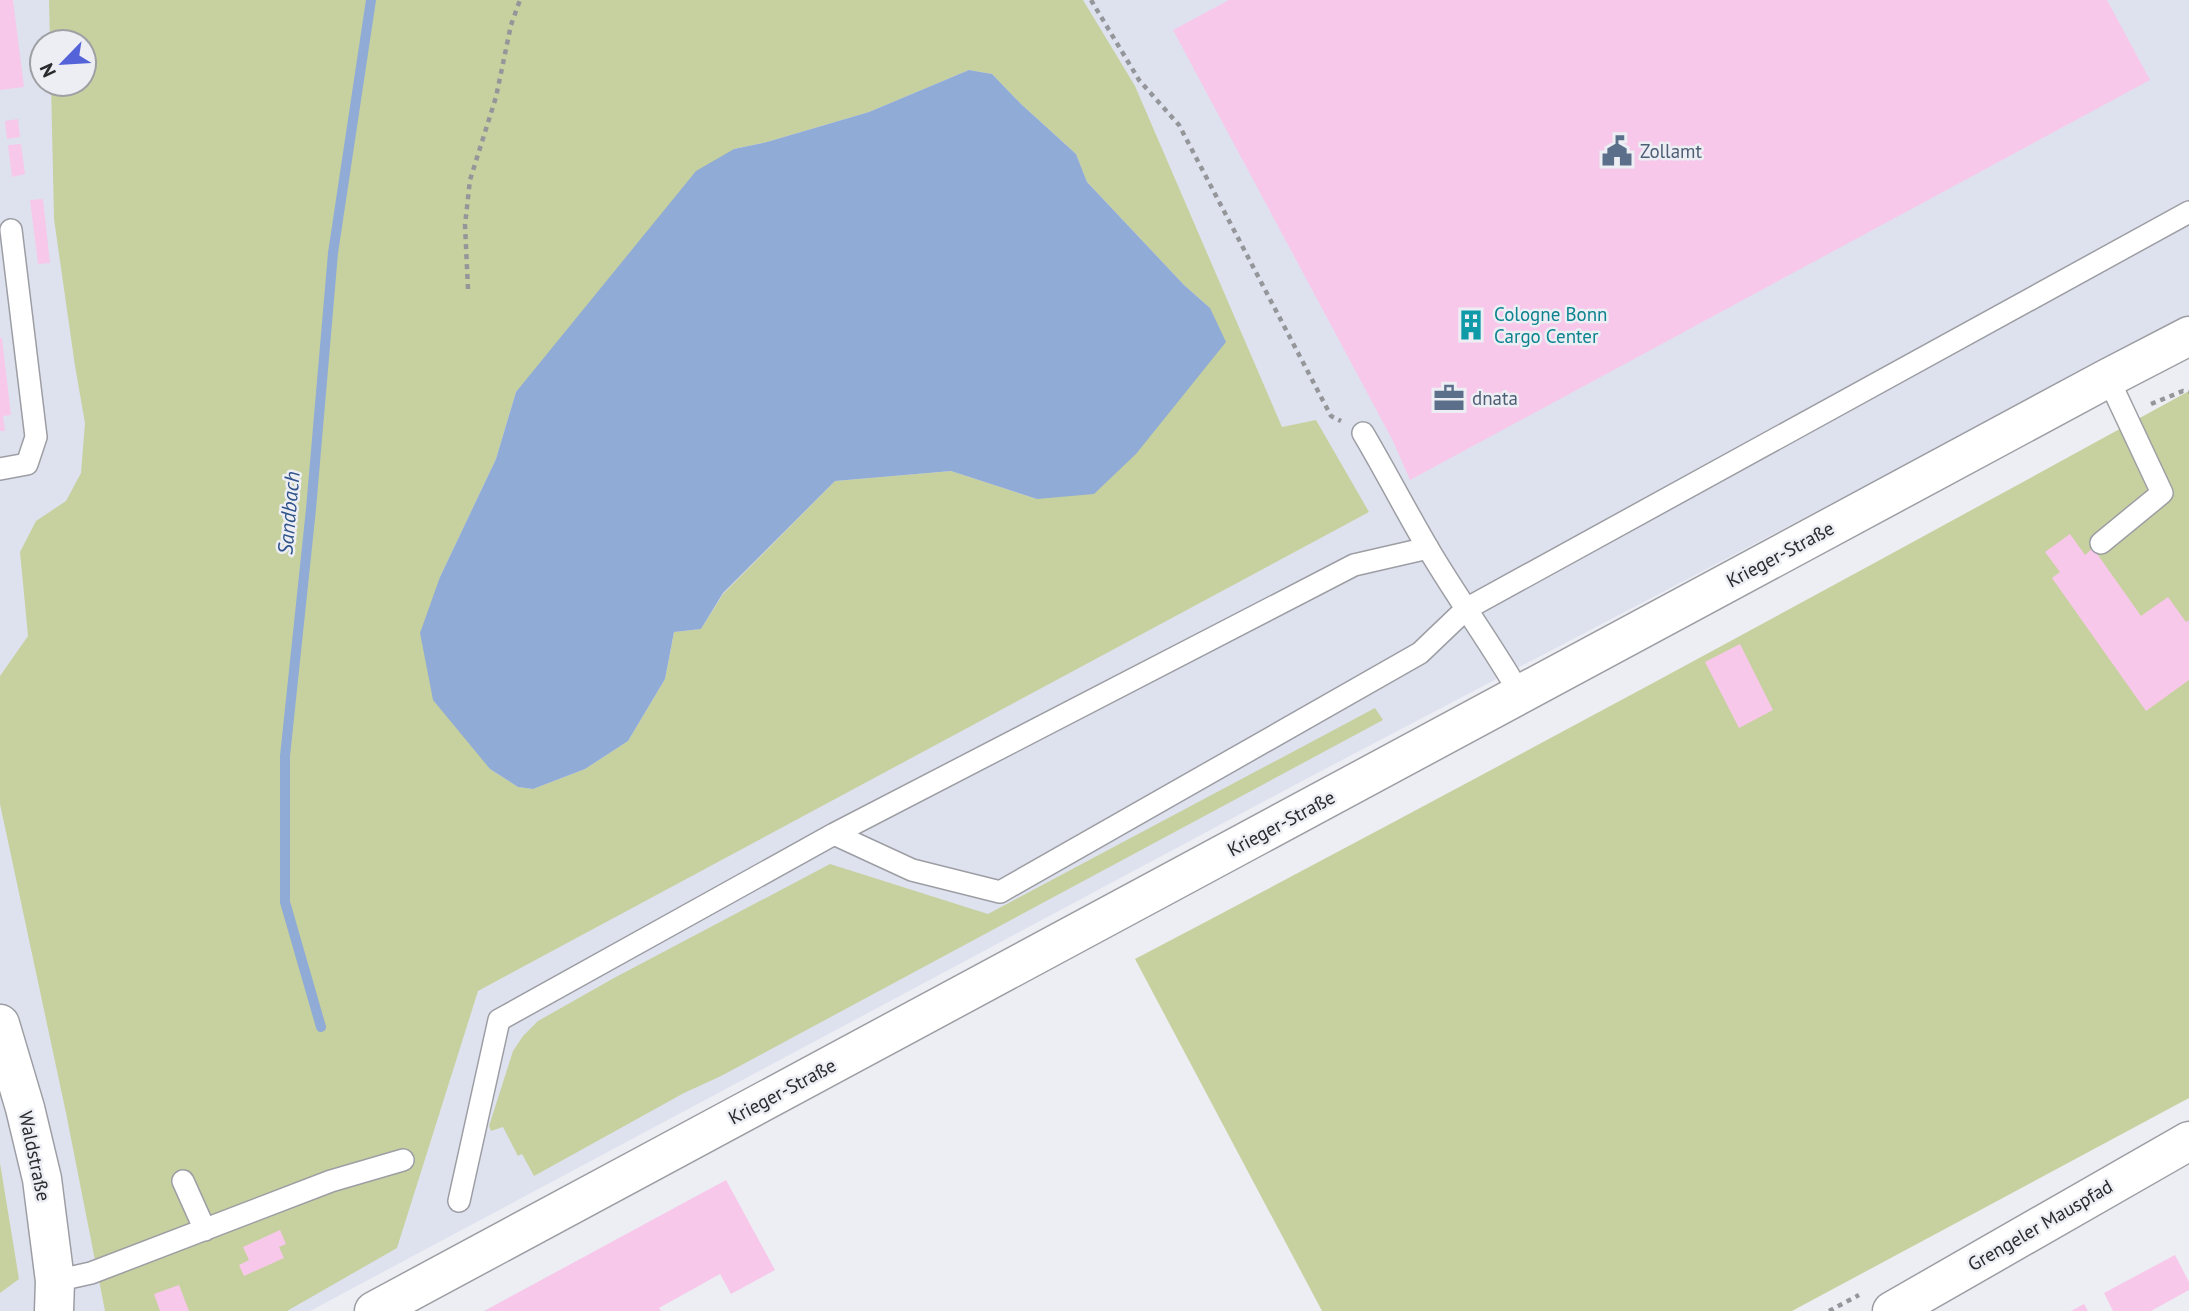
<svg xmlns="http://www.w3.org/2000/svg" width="2189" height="1311" font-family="'PT Sans',sans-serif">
<rect width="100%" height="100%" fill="#eceef4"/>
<path fill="#dee2ef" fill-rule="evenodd" d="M0,0H2189V316L1304,780L310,1311H0ZM42,42H84V84H42Z"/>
<path fill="#c7d19f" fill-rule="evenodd" d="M49,0H1083L1135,86L1282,427L1316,420L1369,512L478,991L397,1248L287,1311H105L66,1113L0,804V676L28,636L20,552L36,521L66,501L81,473L85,423L75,366L54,219L51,84H84V42H50ZM969,70L992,74L1021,104L1076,154L1087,182L1184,285L1210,308L1037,499L951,471L835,481L723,594L701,629L674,632L665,679L628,741L585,769L533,789L518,787L490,769L440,577L496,459L516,392L734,149L767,142L869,112Z
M2189,391V1098L1792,1311H1322L1135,959C1489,773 1839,583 2189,391Z
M1375,708L1383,720L721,1076L684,1093L534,1176L522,1154L518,1156L503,1127L491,1131L489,1126L513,1051L523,1036L538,1021L614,978L830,864L988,914Z
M0,1163L19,1279L0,1293Z"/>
<path fill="#90abd6" d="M969,70L992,74L1021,104L1076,154L1087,182L1184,285L1210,308L1226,342L1136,454L1094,494L1037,499L951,471L835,481L723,593L701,629L674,632L665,679L628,741L585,769L533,789L518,787L490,769L433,700L420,633L440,577L496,459L516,392L696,171L734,149L767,142L869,112Z"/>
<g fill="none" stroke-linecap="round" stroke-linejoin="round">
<path stroke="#90abd6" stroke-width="10" d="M321,1027L285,902V756L311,509L333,253L371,0"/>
</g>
<path fill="#f7c8ea" d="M0,0H13L24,87L0,90Z
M1229,0H2107L2150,80L1410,480L1393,441L1173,30Z
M18,119L20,137L7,139L5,121Z
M21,144L25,174L12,177L8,145Z
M43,199L50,263L38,264L30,200Z
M0,338H2L11,415L3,416L5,431H0Z
M2070,534L2085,555L2093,548L2141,616L2168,597L2186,622L2189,620V680L2146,711L2052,578L2060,572L2045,552Z
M1740,644L1773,710L1739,728L1705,662Z
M726,1180L775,1270L731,1294L720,1274L659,1308L661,1311H484Z
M280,1230L286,1244L279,1247L284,1258L244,1276L239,1265L249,1260L243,1247Z
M2175,1255L2189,1282V1290L2151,1311H2113L2104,1293Z
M179,1285L189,1311H160L154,1294Z
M2084,1304L2088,1311H2071Z"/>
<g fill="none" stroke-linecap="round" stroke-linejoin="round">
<g stroke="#9d9ea4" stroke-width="24">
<path id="service" d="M1363,433C1386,472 1406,511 1429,550C1458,599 1492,645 1520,694
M0,469L27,464L36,437L11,230
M2101,543L2162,493L2108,378
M834,834L912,870L1000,892L1420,653L1466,609L2189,212
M183,1181L205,1230
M459,1201L499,1020L834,834L1354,565L1428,548
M55,1281L91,1273L331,1181L403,1160"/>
</g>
<g stroke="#9d9ea4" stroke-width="41">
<path id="minor" d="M374,1311L2108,378L2189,336"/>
</g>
<g stroke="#9d9ea4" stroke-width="41">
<path id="tertiary" d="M0,1024L25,1108L42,1179L55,1281L54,1311"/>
</g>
<g stroke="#9d9ea4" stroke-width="41">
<path id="secondary" d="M1892,1311L2189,1141"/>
</g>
<path stroke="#95969a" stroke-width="4.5" stroke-dasharray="5 5" stroke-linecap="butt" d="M1091,0L1139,80L1179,125L1331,416L1341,421
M468,289L465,225L470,180L496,97L511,25L520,0
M2151,404L2183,391L2189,392
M1829,1311L1859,1295"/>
<use href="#service" stroke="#fff" stroke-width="21"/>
<use href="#minor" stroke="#fff" stroke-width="38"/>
<use href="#tertiary" stroke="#fff" stroke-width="38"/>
<use href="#secondary" stroke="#fff" stroke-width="38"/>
</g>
<defs>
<g id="civic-bare" transform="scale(2.415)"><path d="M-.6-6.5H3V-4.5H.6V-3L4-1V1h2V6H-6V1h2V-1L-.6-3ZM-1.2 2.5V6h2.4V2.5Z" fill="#5c6f8a" stroke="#eceef4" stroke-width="2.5" paint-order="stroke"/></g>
<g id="building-bare" transform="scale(2.415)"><path d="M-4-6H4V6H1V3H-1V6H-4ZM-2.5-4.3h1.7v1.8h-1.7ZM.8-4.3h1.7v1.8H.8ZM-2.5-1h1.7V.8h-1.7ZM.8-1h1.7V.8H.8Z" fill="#0f9aa8" stroke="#eceef4" stroke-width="2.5" paint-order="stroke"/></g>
<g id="office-bare" transform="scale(2.415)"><path d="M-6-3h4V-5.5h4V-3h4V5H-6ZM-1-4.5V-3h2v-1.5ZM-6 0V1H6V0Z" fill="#5c6f8a" stroke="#eceef4" stroke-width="2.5" paint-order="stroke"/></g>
</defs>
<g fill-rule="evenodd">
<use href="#civic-bare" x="1617" y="151"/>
<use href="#building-bare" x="1471" y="325"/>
<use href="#office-bare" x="1449" y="398"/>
</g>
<g text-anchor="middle" stroke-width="5" stroke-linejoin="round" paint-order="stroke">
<g font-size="19" fill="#4e5e75" stroke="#eceef4" text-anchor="start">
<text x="1640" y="158">Zollamt</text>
<text x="1472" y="405">dnata</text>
</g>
<g font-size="19" fill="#0d838f" stroke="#eceef4" text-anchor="start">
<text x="1494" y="321">Cologne Bonn<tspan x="1494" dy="22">Cargo Center</tspan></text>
</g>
<g font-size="19" fill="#292a2c" stroke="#eceef4">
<text transform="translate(1780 554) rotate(-28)" y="7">Krieger-Straße</text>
<text transform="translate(1281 823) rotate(-28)" y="7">Krieger-Straße</text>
<text transform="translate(782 1091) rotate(-28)" y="7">Krieger-Straße</text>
<text transform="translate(35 1156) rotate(78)" y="7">Waldstraße</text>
<text transform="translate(2040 1225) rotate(-30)" y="7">Grengeler Mauspfad</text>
</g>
<g font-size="21" font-style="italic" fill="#2f5289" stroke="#eceef4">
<text transform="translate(289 513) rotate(-85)" y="7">Sandbach</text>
</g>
</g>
<g transform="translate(63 63) rotate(245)"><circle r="33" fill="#eceef4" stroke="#9ea0a4" stroke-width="2"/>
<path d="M0-5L12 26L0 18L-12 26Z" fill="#5563d9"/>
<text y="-10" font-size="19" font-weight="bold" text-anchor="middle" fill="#292a2c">N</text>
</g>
</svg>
